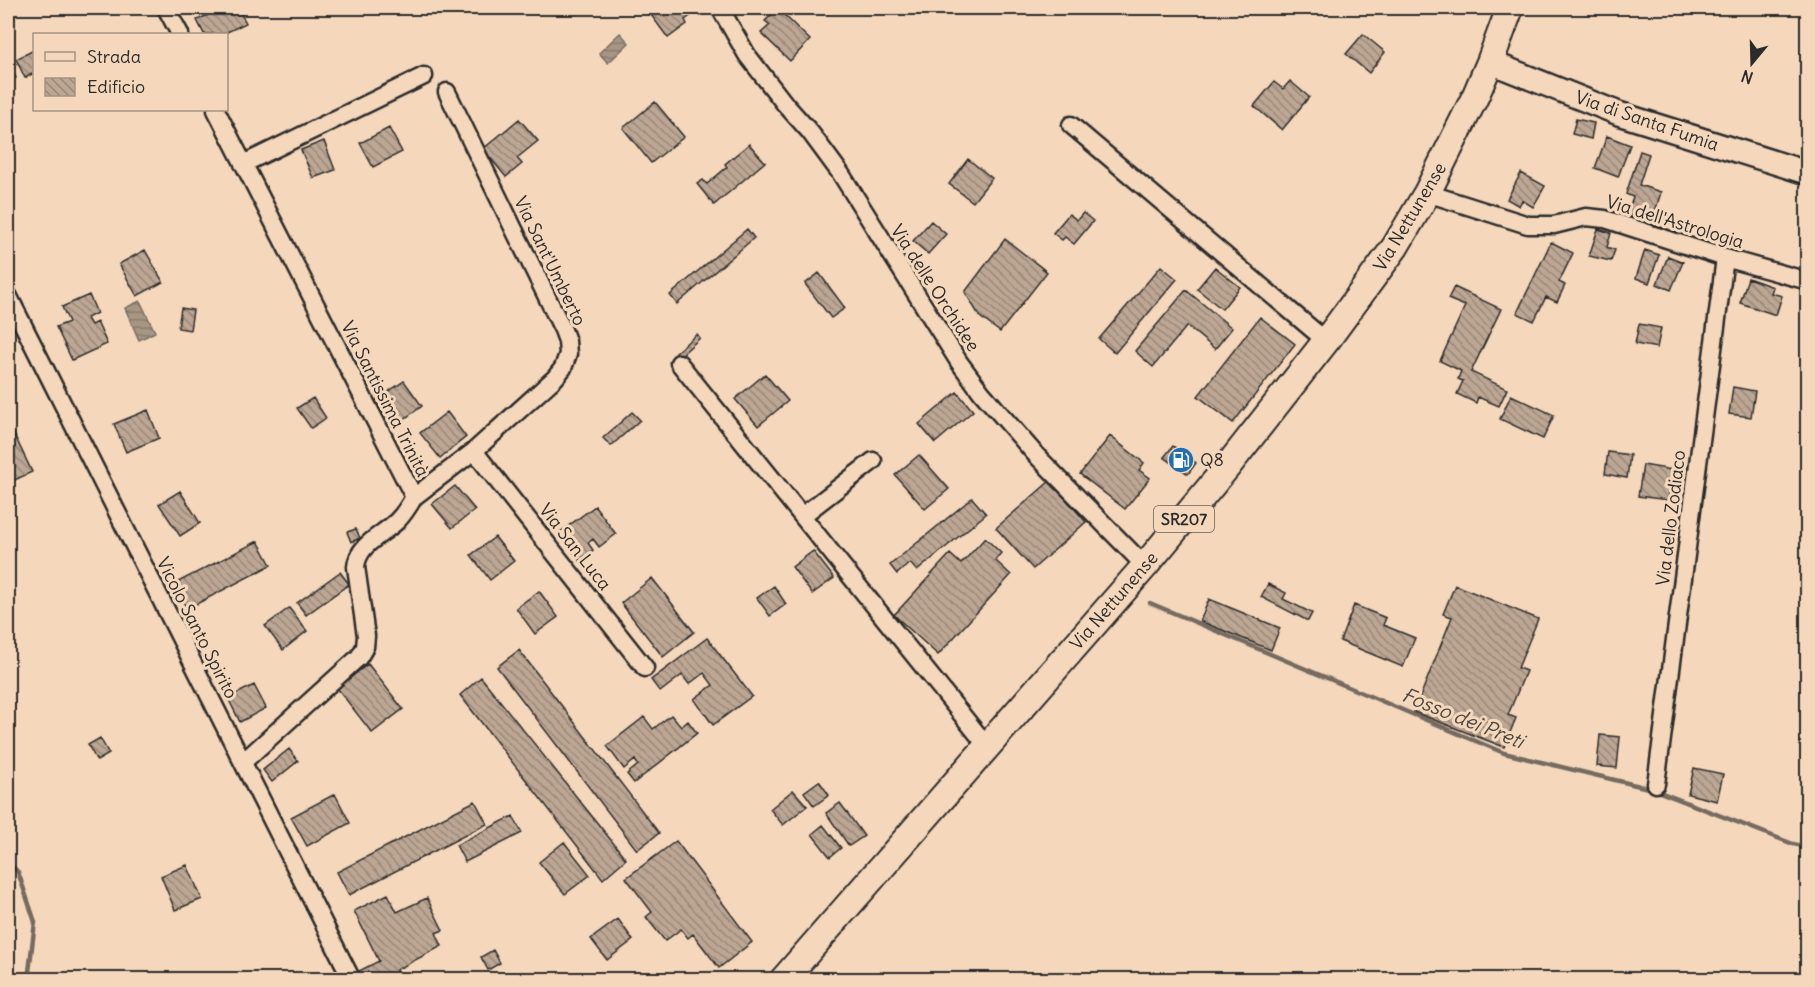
<svg xmlns="http://www.w3.org/2000/svg" width="1815" height="987" font-family="Delius,sans-serif">
<defs>
<pattern id="water-rules" width="6" height="5" patternUnits="userSpaceOnUse" patternTransform="scale(1.5)"><rect width="6" height="5" fill="#a79684"/><path d="M0 2.5h6" fill="none" stroke="#887b6c"/></pattern>
<pattern id="building-back-hatch" width="6" height="6" patternUnits="userSpaceOnUse" patternTransform="scale(1.5)"><rect width="6" height="6" fill="#bda794"/><path d="M-1 5l2 2M0 0l6 6M5-1l2 2" fill="none" stroke="#9a8879"/></pattern>
</defs>
<rect width="100%" height="100%" fill="#f5d8bc"/>
<filter id="ink" filterUnits="userSpaceOnUse"><feTurbulence type="fractalNoise" baseFrequency=".0167" numOctaves="2"/><feDisplacementMap in="SourceGraphic" scale="12" xChannelSelector="R" yChannelSelector="G"/><feConvolveMatrix kernelMatrix="1 2 1 2 8 2 1 2 1" color-interpolation-filters="sRGB"/></filter>
<g filter="url(#ink)">
<path fill="url(#water-rules)" stroke="#756b60" stroke-width="1.5" d="M620,33L629,43L608,63L599,53Z
M140,301L155,332L139,340L125,308Z"/>
<g fill="none" stroke-linecap="round" stroke-linejoin="round">
<path stroke="#756b60" stroke-width="4.5" d="M1150,603L1504,753L1652,789L1793,844L1808,847
M8,862L18,872L35,922L28,980"/>
</g>
<path fill="url(#building-back-hatch)" stroke="#2b2b2b" stroke-width="1.5" d="M223,8H238L246,23L223,34H204L197,20Z
M646,8H701L685,20L687,24L668,38Z
M778,9L810,40L790,61L761,33L770,25L765,21Z
M1363,34L1385,52L1369,73L1346,54Z
M34,50V73L25,78L16,59Z
M12,69L16,78L8,82V71Z
M1290,81L1309,97L1282,130L1254,106L1274,82L1283,89Z
M655,102L684,137L651,163L623,128Z
M519,119L538,141L517,158L522,164L506,177L483,149Z
M1576,119L1594,123L1591,139L1572,134Z
M389,128L402,152L373,167L360,143Z
M1607,136L1630,145L1618,177L1595,168Z
M324,141L335,170L313,178L301,150Z
M749,144L765,162L714,205L697,184L703,180L707,184L727,167L725,164Z
M1640,151L1649,154L1639,185L1661,192L1652,222L1627,214L1633,197L1626,194Z
M968,159L992,178L973,202L949,184Z
M1521,173L1545,186L1533,207L1522,200L1519,206L1507,199Z
M1083,213L1093,221L1074,244L1065,237L1062,240L1053,233L1069,214L1077,220Z
M931,221L946,234L928,254L913,241Z
M747,229L754,238L677,304L670,295Z
M1598,229L1611,233L1607,247L1615,250L1611,261L1589,256Z
M1005,239L1047,272L1000,332L980,317L965,292Z
M1551,242L1573,253L1559,282L1565,285L1557,302L1546,297L1534,321L1517,313Z
M145,250L163,282L137,296L119,264Z
M1645,250L1659,255L1649,283L1636,278Z
M1668,256L1683,262L1671,290L1657,284Z
M1161,266L1177,279L1115,353L1099,339Z
M1215,267L1240,287L1222,309L1197,289Z
M819,273L845,308L831,318L805,284Z
M1748,278L1773,287L1771,293L1782,296L1776,315L1740,303Z
M1454,287L1501,309L1471,372L1507,389L1499,406L1478,397L1476,403L1457,394L1463,381L1458,379L1461,371L1440,361L1465,306L1448,299Z
M1186,290L1232,328L1215,349L1187,326L1153,367L1135,351Z
M89,295L97,313L87,318L91,325L97,322L107,344L72,360L56,327L69,322L62,307Z
M181,308L193,310L190,330L178,328Z
M1260,317L1295,344L1233,423L1198,396Z
M1639,324L1661,328L1657,348L1635,344Z
M697,334L700,338L680,356L676,352Z
M765,374L788,401L758,426L735,399Z
M404,381L422,406L393,427L375,401Z
M1733,387L1755,391L1751,417L1729,414Z
M957,392L973,411L935,443L919,424Z
M1511,395L1554,415L1543,439L1500,419Z
M313,398L326,418L311,428L297,408Z
M148,410L159,438L126,452L114,424Z
M447,412L466,437L440,458L420,433Z
M632,412L640,420L611,446L603,438Z
M12,430L32,472L8,483V432Z
M1110,436L1144,463L1139,470L1150,478L1125,509L1080,474Z
M1173,446L1196,463L1188,474L1164,457Z
M1608,452L1630,455L1627,478L1605,474Z
M919,455L949,489L925,509L895,475Z
M1643,465L1673,470L1668,500L1638,496Z
M1050,481L1086,522L1033,569L996,528Z
M455,486L475,510L452,528L432,504Z
M180,491L200,523L180,536L159,504Z
M972,498L986,514L917,571L910,563L897,574L890,565Z
M595,506L616,534L599,547L593,539L588,543L593,550L580,561L559,533Z
M356,529L360,538L351,542L347,532Z
M495,537L514,561L490,580L471,555Z
M985,538L1001,553L995,560L1011,575L938,655L894,615L950,554L961,564Z
M258,541L271,565L187,609L174,584Z
M813,551L834,578L812,594L792,567Z
M340,572L349,584L306,615L297,603Z
M652,578L694,632L663,657L621,603Z
M1268,584L1286,593L1283,599L1312,613L1308,621L1261,597Z
M1455,585L1538,619L1518,668L1526,671L1508,715L1516,718L1504,747L1414,712L1452,617L1443,614Z
M774,586L786,604L770,616L757,598Z
M539,591L558,617L535,634L516,608Z
M1209,599L1280,628L1271,650L1200,621Z
M1354,605L1386,618L1383,625L1415,638L1403,667L1340,641Z
M289,608L307,631L283,650L265,626Z
M707,638L752,696L713,725L694,699L713,685L704,673L689,684L682,675L660,692L651,680Z
M519,650L659,833L637,850L497,667Z
M368,664L403,709L372,733L337,688Z
M481,677L626,859L603,879L460,695Z
M254,685L266,708L240,722L228,698Z
M671,715L681,727L688,721L697,733L634,783L627,774L638,765L635,760L624,769L607,746L644,717L653,729Z
M1600,735L1620,737L1617,768L1597,766Z
M100,738L109,754L97,761L88,745Z
M289,749L298,761L272,782L263,770Z
M1694,768L1723,774L1717,801L1688,794Z
M819,781L829,795L814,806L804,792Z
M793,790L807,806L783,825L770,809Z
M335,794L350,823L307,846L291,817Z
M475,801L487,824L349,895L337,872Z
M840,803L864,836L849,846L826,813Z
M513,816L522,833L465,862L456,845Z
M823,825L841,848L830,857L812,834Z
M676,841L752,942L719,968L693,934L688,938L681,929L665,941L646,917L652,912L626,878Z
M564,842L590,875L565,894L539,862Z
M187,865L202,899L175,910L161,876Z
M388,894L397,912L427,898L443,930L436,933L442,946L396,970L400,980H360L357,972L379,961L354,911Z
M618,919L633,940L607,960L591,939Z
M493,950L500,963L488,970L481,957Z"/>
<g fill="none" stroke-linecap="round" stroke-linejoin="round">
<g stroke="#2b2b2b" stroke-width="21">
<path id="street" d="M166,8L180,34
M720,8L747,55L785,104L810,132L841,174L959,362L982,393L1036,455L1145,566
M216,110L414,497C409,506 404,514 397,521C381,536 358,544 356,567L366,636L365,647L359,657L243,762
M1071,125L1326,341
M243,164L424,76
M1427,193L1528,225H1554L1586,217L1605,219L1725,258L1808,281
M8,295L352,980
M679,363L987,746
M474,451L645,668
M414,497L474,451L555,378L563,368L568,354L567,341L563,330L447,92
M802,516L873,461
M1656,784L1725,258"/>
</g>
<g stroke="#2b2b2b" stroke-width="27">
<path id="secondary" d="M1490,62L1620,114L1808,173"/>
</g>
<g stroke="#2b2b2b" stroke-width="30">
<path id="primary" d="M783,980L1145,566L1227,467L1326,341L1395,247L1427,193L1475,97L1490,62L1510,8"/>
</g>
<use href="#street" stroke="#f5d8bc" stroke-width="16"/>
<use href="#secondary" stroke="#f5d8bc" stroke-width="22"/>
<use href="#primary" stroke="#f5d8bc" stroke-width="26"/>
</g>
</g>
<defs>
<g id="fuel-disc" transform="scale(1.35)"><circle r="9.5" fill="#1f6fb2" stroke="#f5d8bc"/><path d="M-5.5-6h7V0h2V4h1.3V-2.5L3-4.5l.8-.8L6-3V5H2.5V1h-1V6h-7ZM-4.2-4.7v3.2H.2V-4.7Z" fill="#fff"/></g>
</defs>
<g fill-rule="evenodd">
<use href="#fuel-disc" x="1181" y="460"/>
</g>
<g text-anchor="middle" stroke-width="6" stroke-linejoin="round" paint-order="stroke">
<rect fill="#f5d8bc" stroke="#685f56" stroke-width="1.5" x="1154" y="506" width="60" height="26" rx="4.5"/>
<g font-size="16" font-weight="bold" fill="#2b2b2b">
<text x="1184" y="525">SR207</text>
</g>
<g font-size="18" fill="#2b2b2b" stroke="#f5d8bc">
<text transform="translate(1647 121) rotate(19)" y="6">Via di Santa Fumia</text>
<text transform="translate(1410 217) rotate(-59)" y="6">Via Nettunense</text>
<text transform="translate(1675 222) rotate(17)" y="6">Via dell'Astrologia</text>
<text transform="translate(550 261) rotate(64)" y="6">Via Sant'Umberto</text>
<text transform="translate(935 288) rotate(57)" y="6">Via delle Orchidee</text>
<text transform="translate(385 399) rotate(63)" y="6">Via Santissima Trinità</text>
<text transform="translate(1671 518) rotate(-83)" y="6">Via dello Zodiaco</text>
<text transform="translate(575 547) rotate(52)" y="6">Via San Luca</text>
<text transform="translate(1114 601) rotate(-49)" y="6">Via Nettunense</text>
<text transform="translate(197 628) rotate(63)" y="6">Vicolo Santo Spirito</text>
</g>
<g font-size="18" fill="#2b2b2b" stroke="#f5d8bc" text-anchor="start">
<text x="1200" y="466">Q8</text>
</g>
<g font-size="20" font-style="italic" fill="#4a4641" stroke="#f5d8bc">
<text transform="translate(1463 718) rotate(22)" y="7">Fosso dei Preti</text>
</g>
</g>
<rect width="1815" height="987" fill="none" stroke="#f5d8bc" stroke-width="30"/>
<rect x="15" y="15" width="1785" height="957" fill="none" stroke="#2b2b2b" stroke-width="2" filter="url(#ink)"/>
<rect x="33" y="33" width="195" height="78" fill="#f5d8bc" stroke="#a49382" stroke-width="1.5"/>
<rect x="45" y="52" width="30" height="9" fill="#f5d8bc" stroke="#a49382" stroke-width="1.5"/>
<text x="87" y="63" font-size="18" fill="#2b2b2b">Strada</text>
<rect x="45" y="78" width="30" height="18" fill="url(#building-back-hatch)" stroke="#a49382" stroke-width="1.5"/>
<text x="87" y="93" font-size="18" fill="#2b2b2b">Edificio</text>
<g transform="translate(1752 63) rotate(199)" stroke="#f5d8bc" stroke-width="4.5" paint-order="stroke">
<path d="M0-4.5L10 22L0 15L-10 22Z" fill="#2b2b2b"/>
<text y="-9" font-size="16" font-weight="bold" text-anchor="middle" fill="#2b2b2b">N</text>
</g>
</svg>
